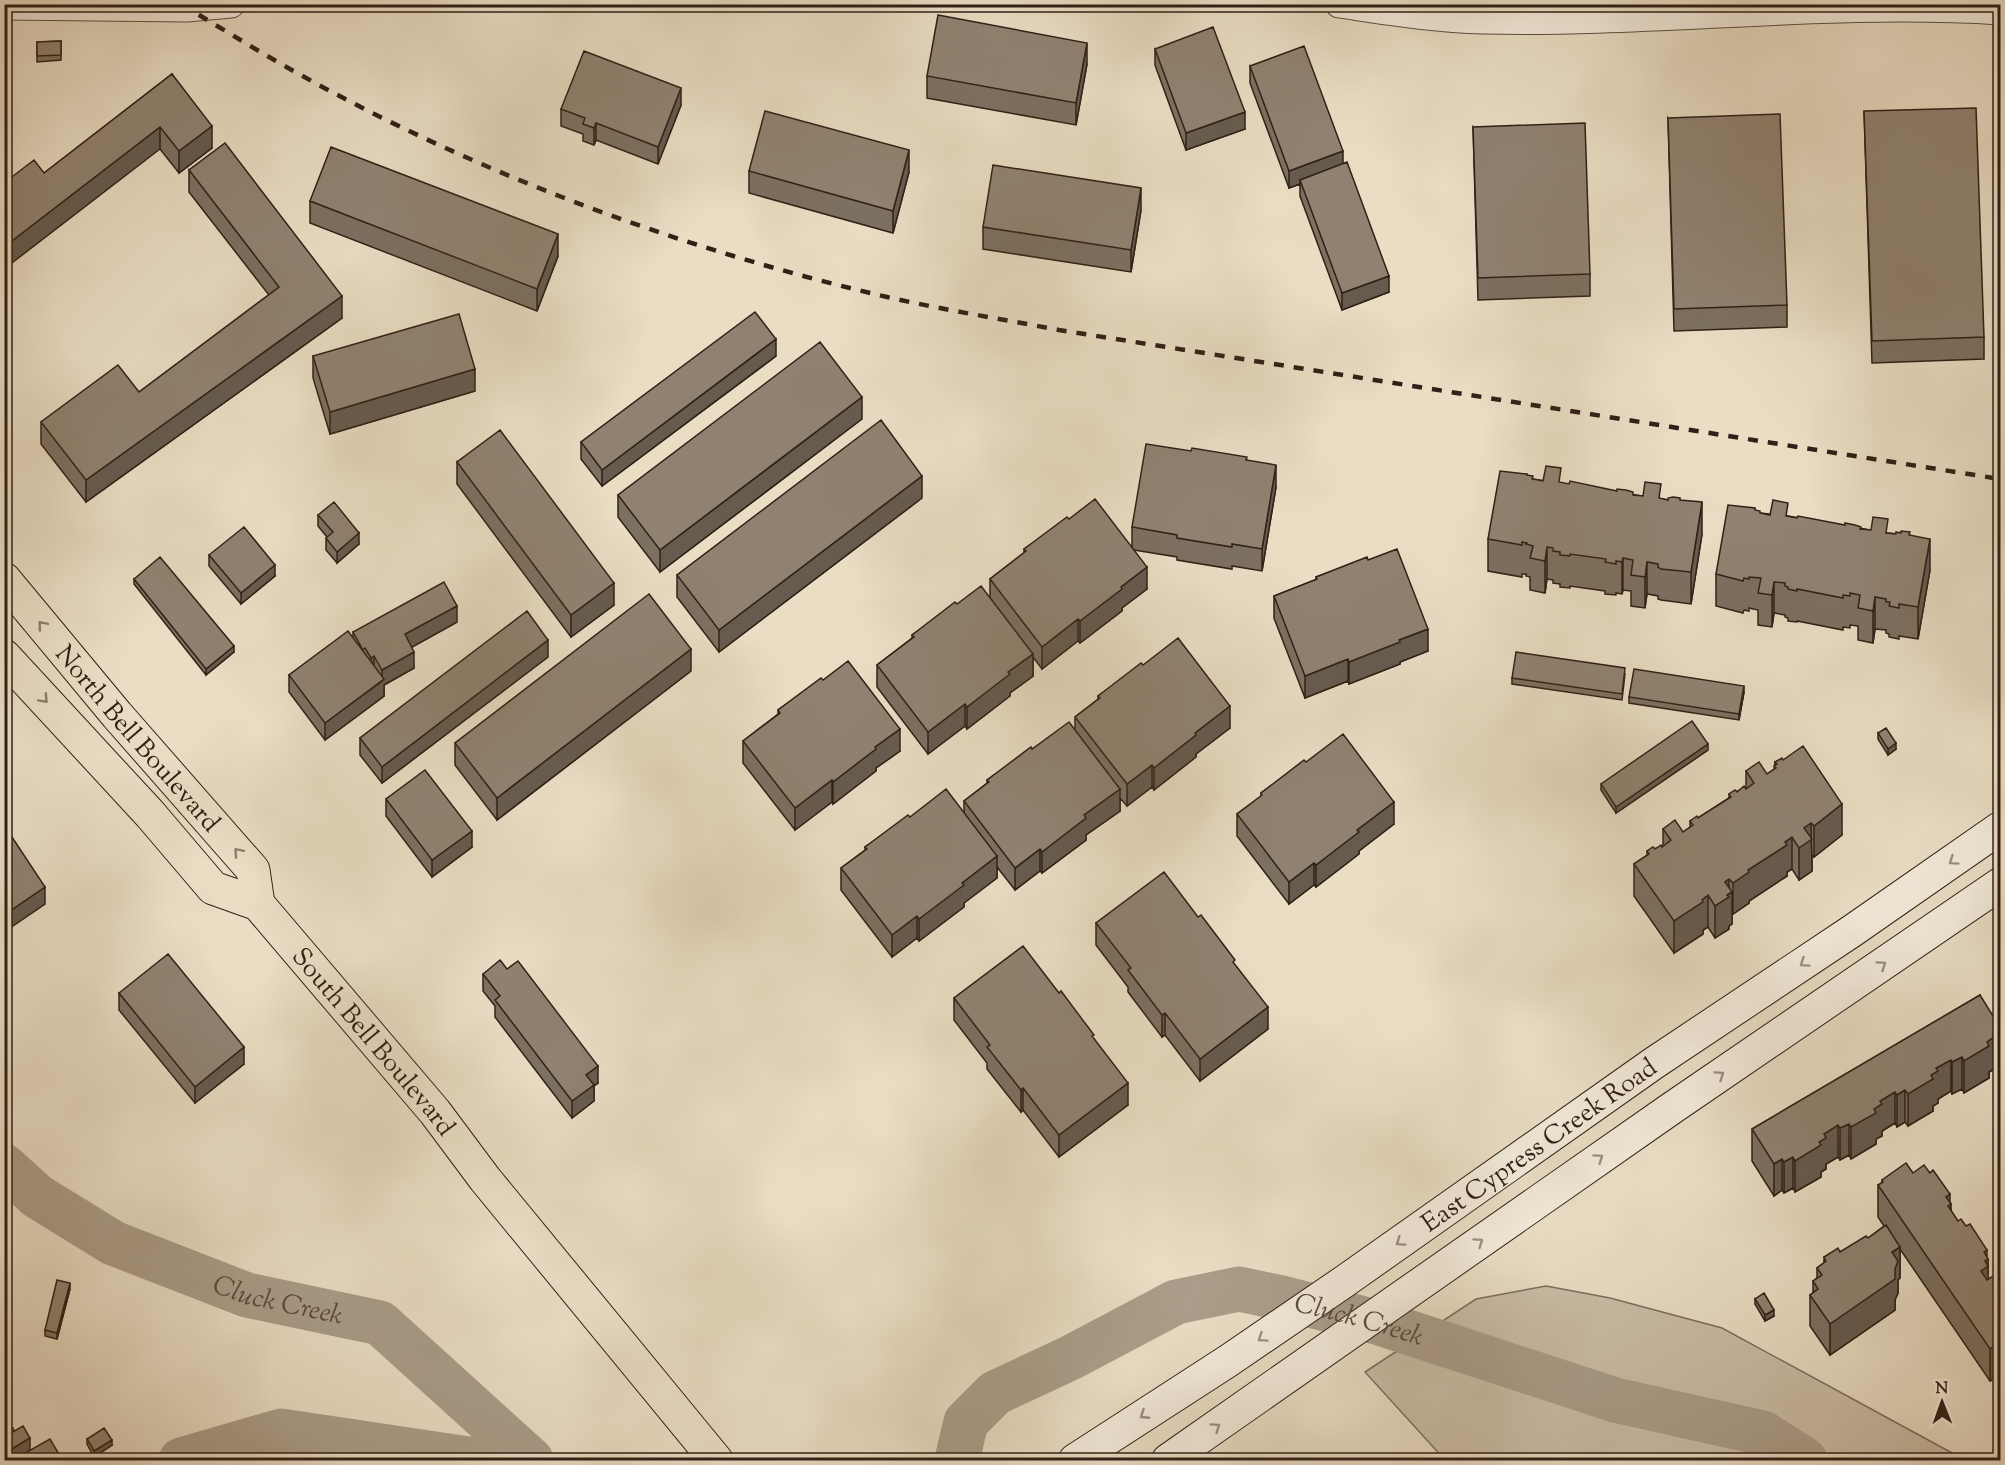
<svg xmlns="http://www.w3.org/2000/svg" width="2005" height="1465" font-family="'Sorts Mill Goudy',serif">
<rect width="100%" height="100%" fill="#e9ddc4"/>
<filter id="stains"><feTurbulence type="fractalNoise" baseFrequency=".00333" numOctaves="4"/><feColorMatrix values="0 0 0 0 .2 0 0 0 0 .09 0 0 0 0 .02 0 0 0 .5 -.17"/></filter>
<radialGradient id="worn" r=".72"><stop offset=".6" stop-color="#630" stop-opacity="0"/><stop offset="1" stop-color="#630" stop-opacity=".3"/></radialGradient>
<path fill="#cabda7" stroke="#7d6e5f" stroke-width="1.5" d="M1546,1286L1610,1298L1722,1328L1965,1460H1445L1365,1372L1476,1299Z"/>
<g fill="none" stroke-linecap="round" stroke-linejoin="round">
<g stroke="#aa9d89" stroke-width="45">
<path id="s1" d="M4,1166L37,1196L113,1243L247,1295L380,1323L531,1460"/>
<path d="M181,1460L281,1431L475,1460"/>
<path id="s2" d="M957,1460L966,1422L995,1393L1070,1358L1176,1302L1239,1289L1282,1298L1380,1323L1615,1400L1763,1433L1805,1460"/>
</g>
<g stroke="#5e4f42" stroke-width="29">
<path id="tertiary" d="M1339,4C1387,11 1435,19 1483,20C1656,24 1828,0 2000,11
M4,6L187,8L231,4"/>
</g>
<g stroke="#302017" stroke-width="34">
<g id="secondary">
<path id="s3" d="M1075,1460L1228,1361L1345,1281L1654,1063L1852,931L2000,828"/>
<path d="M1168,1460L1672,1108L2000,884"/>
</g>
</g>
<g stroke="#302017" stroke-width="35">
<g id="primary">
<path id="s4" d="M4,579L117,715L253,870L258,904"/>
<path id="s5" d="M4,656L150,814L213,888L258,904L435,1112L485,1179L716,1460"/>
</g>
</g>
<use href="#tertiary" stroke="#f1e9d9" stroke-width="27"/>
<use href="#secondary" stroke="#f1e9d9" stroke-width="32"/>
<use href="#primary" stroke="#e9ddc4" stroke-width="33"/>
<path stroke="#302017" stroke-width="4.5" stroke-dasharray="10 10" stroke-linecap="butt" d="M182,4C203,18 226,31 247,44C444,162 664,245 887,297C944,310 1002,319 1059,330L2000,479"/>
</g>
<path fill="#7c7061" stroke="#302017" stroke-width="1.5" d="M61,41V60L37,62V42Z
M1155,49L1245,129L1186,150L1155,65Z
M1087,64L1076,125L927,98V76Z
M1250,66L1343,164L1389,292L1342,310L1300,196V184L1289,188L1250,83Z
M172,74L212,148L179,173L160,149L44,173Z
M681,105L658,164L596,140L594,145L583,141V134L561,126V109Z
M1864,111L1984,337V359L1872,363Z
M1668,118L1787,305V327L1674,331Z
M1473,127L1590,274V296L1478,300Z
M189,170L342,318L86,502L41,444V422L139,392L269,295L189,192Z
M749,171L909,172L893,233L749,193Z
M310,201L558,256L537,311L310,223Z
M1141,210L1131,272L983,249V227Z
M313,356L475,391L330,434L313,378Z
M776,356L602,486L581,459V442Z
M862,419L660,572L618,517V495Z
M1247,460L1276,487L1262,571L1232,566V569L1177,560V557L1134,550L1147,589L1122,608V611L1080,643L1078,641L1042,669L1033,657V676L1010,693V696L967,729L965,726L928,754L877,687V665L912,638V635L957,604L990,597V579L1024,553V549L1069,519L1132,547V527Z
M457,462L614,605L571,637L457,484Z
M1527,475L1533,479L1668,500H1680L1702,534L1691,604L1661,600L1658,599V596L1647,594L1645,608L1631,606V591L1623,590L1622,594L1616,593V595L1605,594V591L1570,586V588L1560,587V584L1553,583V580L1547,579L1545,593L1530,590V577L1526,576V574H1522V577L1488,571V539Z
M922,498L719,652L677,597V575Z
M1755,510L1760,513L1788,516L1888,533L1910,535L1930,570L1918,639L1899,636V639L1889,637V634L1886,633V630L1875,629L1873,643L1858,640V626L1850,625V628L1843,627V630L1797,621V622L1788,621V618L1785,617V615L1774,613L1772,627L1758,625V610L1749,608V611L1744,610L1743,613L1716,606V574Z
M318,515L359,544L337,563L326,550V538L327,537L318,526Z
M209,555L275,576L241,604L209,566Z
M1368,560L1428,651L1400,662V664L1349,684L1348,681L1305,698L1274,618V596L1316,580V577Z
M134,579L234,652L206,675L134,584Z
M457,622L412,647L414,668L384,685V696L325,740L289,692V675L353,638V632Z
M548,657L382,783L360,755V738Z
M1143,665L1230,728L1196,754V757L1154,790L1152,787L1127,806L1120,798V811L1086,835V840L1042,873L1040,871L1015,890L997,867V878L964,903V907L919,941L917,938L892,957L841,890V868L865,850V847L910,817L964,812V801L987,783V780L1032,749L1075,729V717L1098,699V696Z
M691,671L497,820L455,765V743Z
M1625,674L1622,700L1512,684V678Z
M823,680L900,751L876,768V771L833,804L832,802L795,830L743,763V741L778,714V710Z
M1744,692L1739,720L1629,703V697Z
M1878,733L1896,749L1888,755L1878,739Z
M1708,750L1616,813L1601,790V784Z
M1306,762L1394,824L1359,851V854L1316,887L1314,885L1289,904L1237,836V814L1261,797V793Z
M1775,762L1842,835L1814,857L1812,855V871L1799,880L1792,869L1787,872V876L1749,901V903L1733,914H1732V924L1729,926V929L1715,938L1708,927L1703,930V934L1674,953L1634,896V864L1647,855V851L1663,846V829L1683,832L1690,827V821L1698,818L1729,798V794L1746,788V771L1767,774L1774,769Z
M386,799L472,847L432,877L386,816Z
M1096,923L1235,966L1268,1029L1200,1081L1165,1035L1162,1037L1128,992V987L1096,945Z
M507,969L598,1083L594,1086V1101L572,1118L495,1017V1006L483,991V974Z
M2001,984V1025L1996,1018V986Z
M119,993L244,1064L195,1103L119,1010Z
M1980,995L1994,1066V1069L1989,1072V1078L1964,1093L1962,1089L1952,1094L1951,1091L1938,1099V1103L1933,1106V1111L1908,1126L1905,1122L1897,1127L1895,1123L1882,1131V1136L1876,1139V1144L1851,1159L1849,1155L1840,1160L1838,1157L1826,1164V1169L1821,1172V1177L1795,1192L1793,1188L1784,1193L1782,1190L1774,1196L1752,1161V1129Z
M954,998L1094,1040L1128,1105L1059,1157L1023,1110L1021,1112L987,1069V1063L954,1020Z
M1913,1173L1950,1203L1951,1211L1958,1221L1988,1259V1279L2001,1276V1374L1990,1381L1900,1249V1278L1898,1280V1293L1895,1300V1310L1830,1355L1810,1326V1295L1813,1293V1281L1817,1278V1268L1824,1263V1257L1840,1252L1868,1238L1884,1226L1878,1217V1185L1882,1183V1180Z
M70,1289L57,1339L45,1336V1330Z
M1755,1299L1774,1316L1765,1321L1755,1304Z
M87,1439L112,1445L94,1457L87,1444Z"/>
<path fill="#655b4f" stroke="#302017" stroke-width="1.5" d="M1087,43V64L1076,125V103Z
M681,88V105L658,164V147Z
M1245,112V129L1186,150V133Z
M596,123V140L594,145V128Z
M212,126V148L179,173V151Z
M160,127V149L4,269V247Z
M909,150V172L893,233V211Z
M1343,151V168L1300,180V184L1289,188V171Z
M1141,188V210L1131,272V250Z
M558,234V256L537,311V289Z
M1389,276V292L1342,310V293Z
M342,296V318L86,502V480Z
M776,339V356L602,486V470Z
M475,369V391L330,434V412Z
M862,397V419L660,572V550Z
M1276,465V487L1262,571V549Z
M922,476V498L719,652V630Z
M1702,502V534L1691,604V572Z
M359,533V544L337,563V552Z
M1930,539V570L1918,639V607Z
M1547,547V579L1545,593V561Z
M1623,558V590L1622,594V562Z
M1647,562V594L1645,608V577Z
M275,565V576L241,604V593Z
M1147,567V589L1122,608V611L1080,643V621L1121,587Z
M1774,582V613L1772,627V595Z
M614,583V605L571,637V615Z
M1875,597V629L1873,643V611Z
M457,606V622L405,651V634Z
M1078,619V641L1042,669V647Z
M1428,629V651L1400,662V664L1349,684V662L1399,640Z
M548,640V657L382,783V767Z
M234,646V652L206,675V669Z
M691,649V671L497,820V798Z
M414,652V668L384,685V696L325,740V723L382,681V670Z
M1033,654V676L1010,693V696L967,729V707L1008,672Z
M374,656V673L371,675V658Z
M1348,659V681L1305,698V676Z
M1744,686V692L1739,720V714Z
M965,704V726L928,754V732Z
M1230,706V728L1196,754V757L1154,790V768L1195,733Z
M900,729V751L876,768V771L833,804V782L875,747Z
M1896,743V749L1888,755V749Z
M1708,744V750L1616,813V807Z
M1152,765V787L1127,806V784Z
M832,780V802L795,830V808Z
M1120,789V811L1086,835V840L1042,873V852L1084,815Z
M1394,802V824L1359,851V854L1316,887V865L1357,830Z
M1842,804V835L1814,857V826Z
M1811,823L1812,871L1799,880V848L1804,828Z
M472,831V847L432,877V860Z
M1792,837V869L1787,872V876L1749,901V903L1733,914V883L1748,870Z
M1040,849V871L1015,890V868Z
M997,856V878L964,903V907L919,941V919L962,883Z
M1314,863V885L1289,904V882Z
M1729,879V894L1732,892V924L1729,926V929L1715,938V906L1725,882Z
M45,887V904L4,932V915Z
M1708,895V927L1703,930V934L1674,953V921Z
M917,916V938L892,957V935Z
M1268,1007V1029L1200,1081V1059Z
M1165,1013V1035L1162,1037V1015Z
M2001,1030V1062L1994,1066V1069L1989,1072V1078L1964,1093V1061L1987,1042L1993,1035Z
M244,1047V1064L195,1103V1087Z
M1962,1057V1089L1952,1094V1062Z
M1951,1060V1091L1938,1099V1103L1933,1106V1111L1908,1126V1094L1931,1075L1936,1068Z
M598,1066V1083L594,1086V1101L572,1118V1101L586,1075Z
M1128,1083V1105L1059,1157V1135Z
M1023,1088V1110L1021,1112V1090Z
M1905,1090V1122L1897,1127V1095Z
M1895,1092V1123L1882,1131V1136L1876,1139V1144L1851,1159V1127L1874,1109L1880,1101Z
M1849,1124V1155L1840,1160V1128Z
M1838,1125V1157L1826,1164V1169L1821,1172V1177L1795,1192V1161L1819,1142L1824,1134Z
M1793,1157V1188L1784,1193V1162Z
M1782,1159V1190L1774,1196V1164Z
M1950,1194V1205L1951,1204V1236L1946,1197Z
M1900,1247V1278L1898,1280V1293L1895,1300V1310L1830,1355V1324L1892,1252Z
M1987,1250V1259H1988V1298L1981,1271L1984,1252Z
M70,1283V1289L57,1339V1333Z
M1774,1310V1316L1765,1321V1315Z
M2001,1342V1374L1990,1381V1349Z
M30,1438V1455L20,1461H8V1451Z
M112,1440V1445L94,1457V1451Z"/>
<path fill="#908271" stroke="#302017" stroke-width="1.5" d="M938,15L1087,43L1076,103L927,76Z
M1213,27L1245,112L1186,133L1155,49Z
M61,41V55L37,56V42Z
M1304,46L1343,151L1289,171L1250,66Z
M584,51L681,88L658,147L596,123L594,128L583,124L585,118L561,109Z
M172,74L212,126L179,151L160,127L4,247V183L34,160L44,173Z
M1976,108L1984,337L1872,341L1864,111Z
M765,111L909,150L893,211L749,171Z
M1780,114L1787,305L1674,309L1668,118Z
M1585,123L1590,274L1478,278L1473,127Z
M225,143L342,296L86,480L41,422L118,365L139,392L279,287L189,170Z
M331,147L558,234L537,289L310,201Z
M1347,162L1389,276L1342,293L1300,180Z
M993,165L1141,188L1131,250L983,227Z
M755,312L776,339L602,470L581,442Z
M459,314L475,369L330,412L313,356Z
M820,342L862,397L660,550L618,495Z
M881,420L922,476L719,630L677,575Z
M500,430L614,583L571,615L457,462Z
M1146,444L1191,451L1192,448L1247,457L1246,460L1276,465L1262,549L1232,544V547L1177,538V535L1132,527Z
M1546,466L1561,468L1559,482L1569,484L1570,481L1617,491V489L1626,490L1633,492V495L1643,496L1645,482L1661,484L1659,498L1668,500V498L1673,497L1680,498V500L1702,502L1691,572L1661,569L1658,567V564L1647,562L1645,577L1631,575L1633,560L1623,558L1622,562L1616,561V564L1605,562L1606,559L1570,554V556L1560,555V552L1553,551V548L1547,547L1545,561L1530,558L1533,546L1526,544L1527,543L1522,542V545L1488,539L1500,471L1527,474V475L1533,476L1532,479L1543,481Z
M1095,499L1147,567L1121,587L1122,589L1080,621L1078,619L1042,647L990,579L1026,551L1024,549L1067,517L1069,519Z
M1773,500L1788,503L1786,516L1797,518L1798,516L1845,525V523L1855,525L1861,527L1860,529L1871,530L1873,517L1888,519L1886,533L1896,534V532L1901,533V531L1910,532L1909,535L1930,539L1918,607L1899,604V608L1889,606L1890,602H1886V599L1875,597L1873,611L1858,608L1860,595L1850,593V596L1843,595V598L1797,589V591L1788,589V587L1785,586V583L1774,582L1772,595L1758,593L1761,578L1749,577V579L1744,578L1743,581L1716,574L1728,505L1755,508V510L1760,511V513L1770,515Z
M334,502L359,533L337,552L326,538L333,532L318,515Z
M244,527L275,565L241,593L209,555Z
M1397,549L1428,629L1399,640L1400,642L1349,662L1348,659L1305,676L1274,596L1317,579L1316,577L1367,557L1368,560Z
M160,557L234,646L206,669L134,579Z
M444,582L457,606L405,634L414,652L382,670L374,656L371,658L365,648L363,650L353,632Z
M981,586L1033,654L1008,672L1010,674L967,707L965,704L928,732L877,665L914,637L912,635L955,602L957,604Z
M649,594L691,649L497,798L455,743Z
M527,611L548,640L382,767L360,738Z
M348,631L384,679L325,723L289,675Z
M1178,638L1230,706L1195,733L1196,735L1154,768L1152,765L1127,784L1075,717L1100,698L1098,696L1141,663L1143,665Z
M1516,652L1625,668L1622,694L1512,678Z
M848,661L900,729L875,747L876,749L833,782L832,780L795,808L743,741L780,713L778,710L821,678L823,680Z
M1634,669L1744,686L1739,714L1629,697Z
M1692,721L1708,744L1616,807L1601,784Z
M1069,722L1120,789L1084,815L1086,818L1042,852L1040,849L1015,868L964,801L989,782L987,780L1031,747L1032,749Z
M1886,728L1896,743L1888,749L1878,733Z
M1343,734L1394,802L1357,830L1359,832L1316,865L1314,863L1289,882L1237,814L1262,795L1261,793L1304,760L1306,762Z
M1803,746L1842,804L1814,826L1811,823L1804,828L1812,839L1799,848L1792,837L1785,842L1787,845L1748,870L1749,872L1733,883L1729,879L1725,882L1732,892L1727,895L1729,897L1715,906L1708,895L1702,900L1703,902L1674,921L1634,864L1649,854L1647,851L1653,847L1655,849L1661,845L1662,847L1671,840L1663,829L1675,820L1683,832L1693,825L1690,821L1697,816L1698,818L1731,797L1729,794L1735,790L1737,792L1744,786L1746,789L1754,783L1746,771L1759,762L1767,774L1776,768L1774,766L1777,764L1775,762L1782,758L1783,760Z
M425,770L472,831L432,860L386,799Z
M946,789L997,856L962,883L964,885L919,919L917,916L892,935L841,868L867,849L865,847L908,815L910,817Z
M4,825L45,887L4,915Z
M1164,872L1198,917L1201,915L1235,960L1233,962L1268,1007L1200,1059L1165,1013L1162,1015L1128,970L1131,968L1096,923Z
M1023,946L1059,993L1061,991L1094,1035L1092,1036L1128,1083L1059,1135L1023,1088L1021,1090L987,1047L990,1045L954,998Z
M168,954L244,1047L195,1087L119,993Z
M500,960L507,969L518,961L598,1066L586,1075L594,1085L572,1101L495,1000L500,996L483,974Z
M2001,984V994L1996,986Z
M1980,995L2001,1029V1030L1993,1035L1994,1037L1987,1042L1989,1046L1964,1061L1962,1057L1952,1062L1951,1060L1936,1068L1938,1071L1931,1075L1933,1079L1908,1094L1905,1090L1897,1095L1895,1092L1880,1101L1882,1104L1874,1109L1876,1113L1851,1127L1849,1124L1840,1128L1838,1125L1824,1134L1826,1138L1819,1142L1821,1145L1795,1161L1793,1157L1784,1162L1782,1159L1774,1164L1752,1129Z
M1906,1163L1913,1173L1924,1165L1930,1173L1933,1170L1950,1194L1946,1197L1951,1204L1948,1206L1958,1221L1961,1219L1966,1226L1970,1224L1987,1250L1984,1252L1988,1259L1985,1261L1988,1266L1981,1271L1987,1280L1998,1273L2001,1276V1342L1990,1349L1878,1185L1883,1182L1882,1180Z
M1886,1225L1900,1247L1892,1252L1898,1261L1895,1269V1279L1830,1324L1810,1295L1818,1289L1813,1281L1822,1275L1817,1268L1826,1261L1824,1257L1838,1248L1840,1252L1866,1236L1868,1238Z
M57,1280L70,1283L57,1333L45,1330Z
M1764,1293L1774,1310L1765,1315L1755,1299Z
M23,1426L30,1438L8,1451L13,1460L50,1439L63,1461H4V1437Z
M13,1428L14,1431L4,1437V1431Z
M104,1428L112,1440L94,1451L87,1439Z"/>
<defs><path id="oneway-chevron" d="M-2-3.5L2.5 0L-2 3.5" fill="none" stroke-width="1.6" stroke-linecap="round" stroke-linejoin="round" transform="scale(1.5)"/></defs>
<g stroke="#8c7e6e">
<use href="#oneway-chevron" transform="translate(42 625) rotate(-130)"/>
<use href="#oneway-chevron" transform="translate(44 699) rotate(47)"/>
<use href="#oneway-chevron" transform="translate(238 852) rotate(-131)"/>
</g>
<g stroke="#9a8f82">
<use href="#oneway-chevron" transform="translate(1953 861) rotate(145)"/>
<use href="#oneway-chevron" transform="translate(1804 963) rotate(146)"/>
<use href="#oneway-chevron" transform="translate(1882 965) rotate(-34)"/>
<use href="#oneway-chevron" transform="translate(1720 1075) rotate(-34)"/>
<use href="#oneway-chevron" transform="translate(1599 1158) rotate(-35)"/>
<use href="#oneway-chevron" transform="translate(1400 1242) rotate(145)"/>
<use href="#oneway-chevron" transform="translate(1479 1242) rotate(-35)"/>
<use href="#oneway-chevron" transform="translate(1262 1338) rotate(146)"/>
<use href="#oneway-chevron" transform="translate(1144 1415) rotate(147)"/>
<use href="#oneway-chevron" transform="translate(1216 1427) rotate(-35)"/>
</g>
<g text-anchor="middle" stroke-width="4.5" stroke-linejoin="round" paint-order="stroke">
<g font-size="26" fill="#302017" stroke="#f1e9d9">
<text dy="9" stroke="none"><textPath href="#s4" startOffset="208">North Bell Boulevard</textPath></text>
<text dy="9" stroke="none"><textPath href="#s5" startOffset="540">South Bell Boulevard</textPath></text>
<text dy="9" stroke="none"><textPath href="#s3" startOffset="561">East Cypress Creek Road</textPath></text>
</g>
<g font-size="27" font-style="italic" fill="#5b4c3f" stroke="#f1e9d9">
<text dy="9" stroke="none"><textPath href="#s1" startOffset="309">Cluck Creek</textPath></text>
<text dy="9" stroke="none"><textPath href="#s2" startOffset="471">Cluck Creek</textPath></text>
</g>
</g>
<rect width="2005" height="1465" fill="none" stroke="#e9ddc4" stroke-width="24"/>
<rect x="6" y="6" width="1993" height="1453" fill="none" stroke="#302017" stroke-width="3"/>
<rect x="12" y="12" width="1981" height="1441" fill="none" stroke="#302017" stroke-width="1.5"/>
<g transform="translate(1942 1402) rotate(359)" stroke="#f1e9d9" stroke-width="4.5" paint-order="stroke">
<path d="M0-4.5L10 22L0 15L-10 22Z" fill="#302017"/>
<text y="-9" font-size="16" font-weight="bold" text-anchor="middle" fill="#302017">N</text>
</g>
<rect width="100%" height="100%" filter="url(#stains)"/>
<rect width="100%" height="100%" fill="url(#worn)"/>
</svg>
